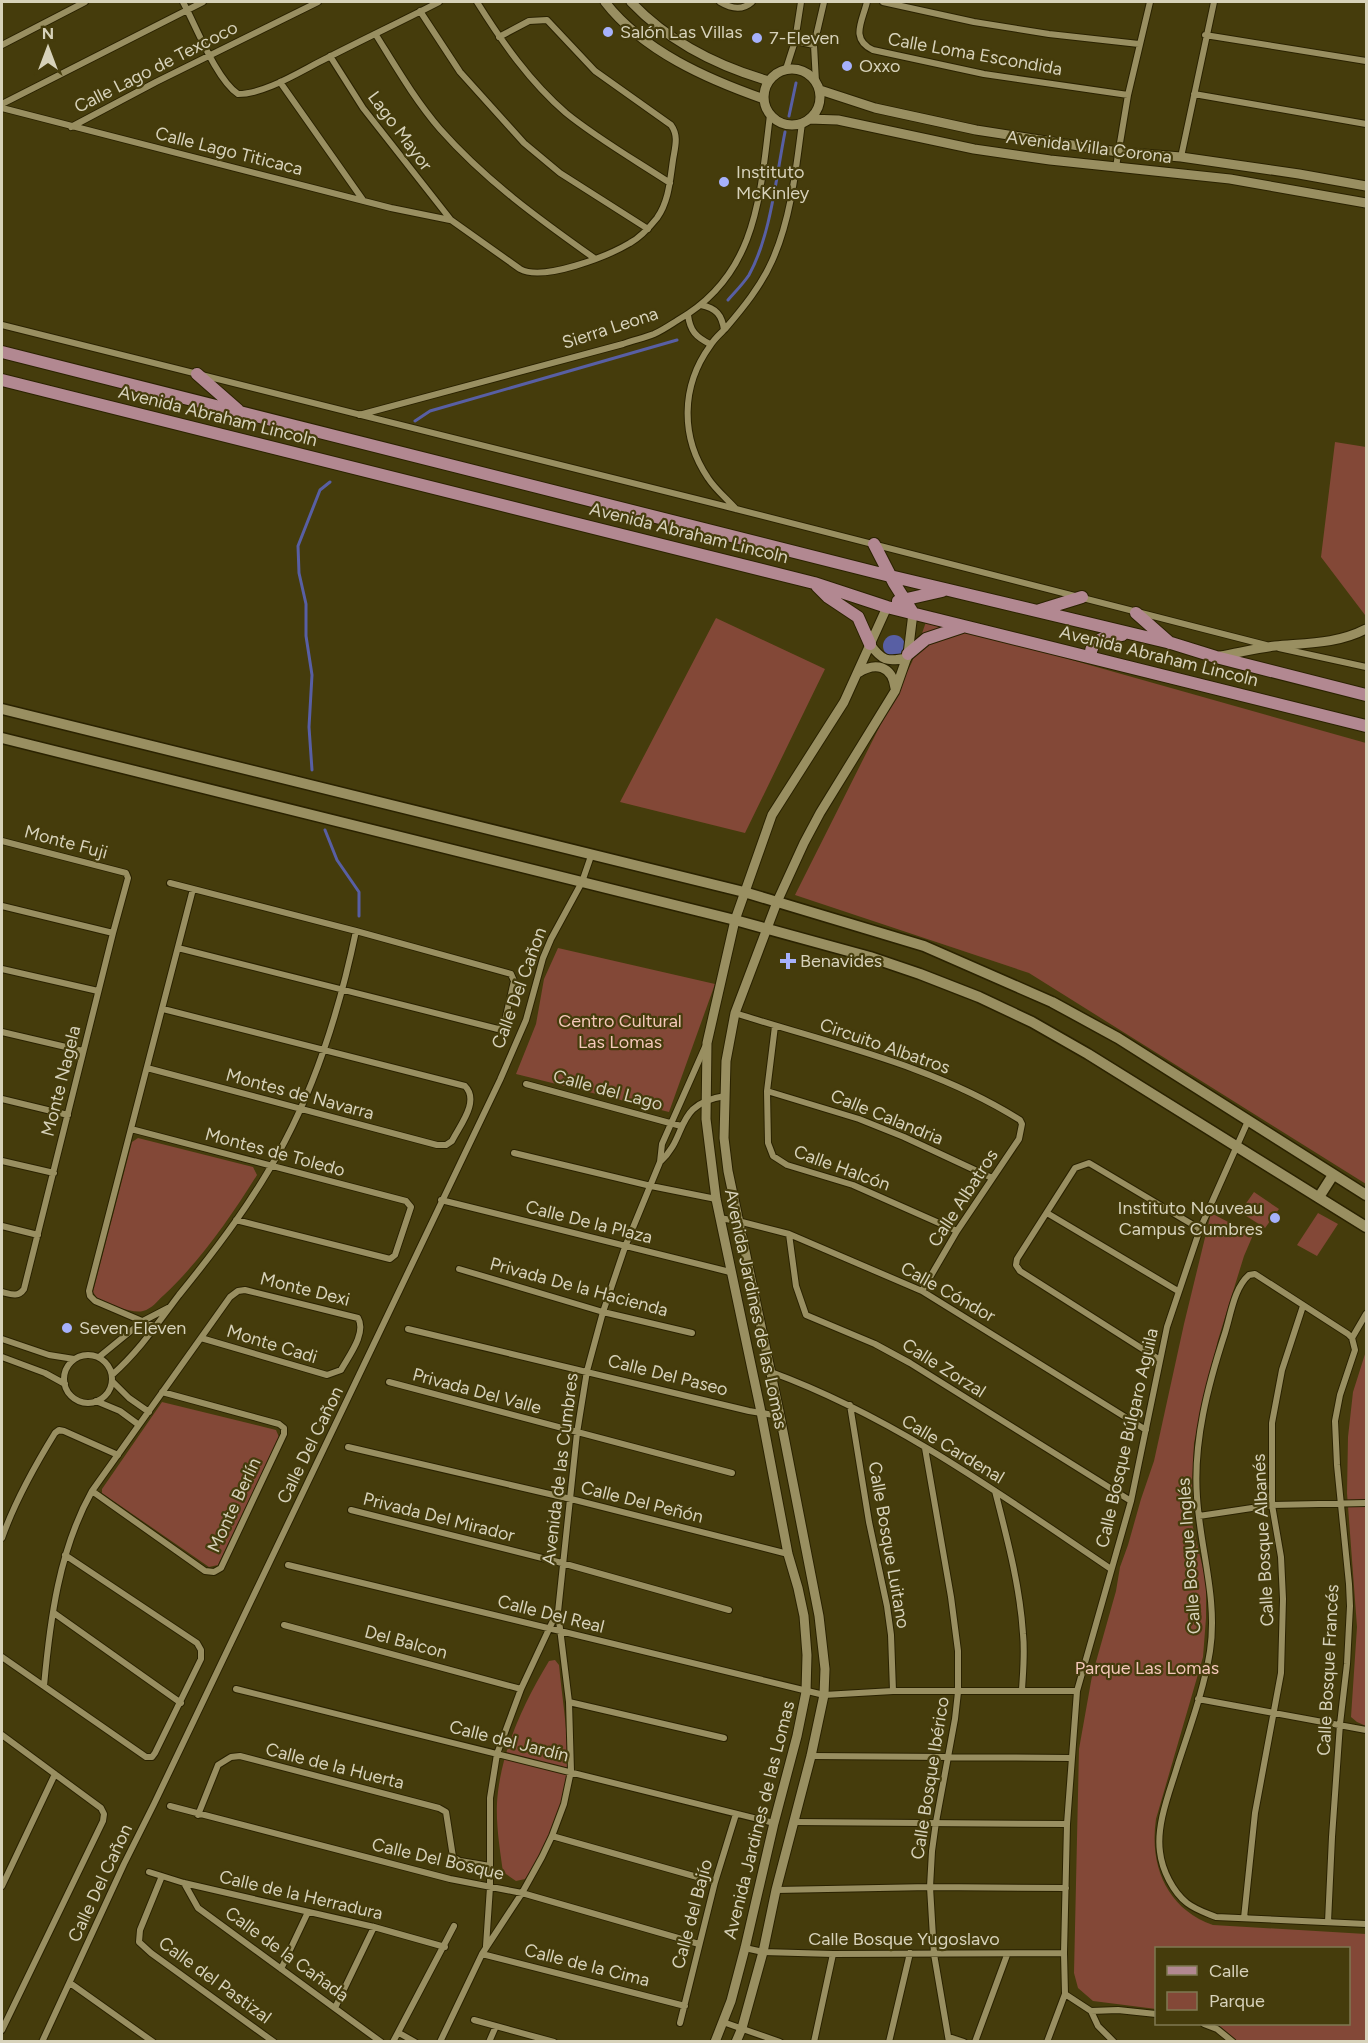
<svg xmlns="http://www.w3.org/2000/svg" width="1368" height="2043" font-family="Figtree,sans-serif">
<rect width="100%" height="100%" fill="#453c0c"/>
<path fill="#834837" d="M1335,442L1366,447L1365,615L1321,557Z
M716,618L825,669L745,833L620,802Z
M927,619L1366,743V1184L1029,973L795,895L912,662Z
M558,948L715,984L669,1112L516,1074L536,1024L544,979Z
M138,1138L253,1167L257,1175C230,1218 202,1259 164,1295C158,1300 152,1309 143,1311C133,1314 110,1304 99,1301L93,1292L132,1142Z
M1254,1192L1279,1209L1265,1228L1240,1212Z
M1211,1213L1253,1235L1244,1256L1218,1340L1194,1443L1191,1519L1206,1581V1618L1203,1657L1156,1819C1149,1866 1167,1909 1213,1925L1366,1934V2041H1237L1221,2027L1213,2024H1348V1948H1156V2009L1093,2001L1078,1988L1074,1973L1079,1749L1092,1676L1116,1591L1120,1567L1128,1545L1141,1499L1154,1461L1184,1324Z
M1318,1213L1338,1224L1317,1256L1297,1245Z
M1366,1351V1726L1357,1722L1351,1717L1357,1627L1347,1493L1348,1437L1353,1392Z
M162,1402L276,1430L279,1437L218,1565L209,1567L102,1493V1489Z
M555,1660L559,1665C562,1696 567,1727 568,1758C569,1799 549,1846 525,1879L516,1881L503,1872C500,1850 496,1826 497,1803C500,1753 523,1704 549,1661Z"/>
<path fill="#585fa4" d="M883 646a11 11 0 1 1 22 0a11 11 0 1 1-22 0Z"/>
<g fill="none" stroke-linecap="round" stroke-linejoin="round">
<path stroke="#585fa4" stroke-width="3" d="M789,116L796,83
M728,300C735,292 743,284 749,275C771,235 776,177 785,132
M415,421L430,411L677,340
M312,770L309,727L312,675L306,636V604L299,573L298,546L320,490L330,482
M325,830L337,860L359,892V916"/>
<g stroke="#2a2200" stroke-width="8">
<path id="minor" d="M183,2C196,26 216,79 238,94C266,94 302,70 327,58C364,39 402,21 439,2
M477,2C502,42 530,82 566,113C598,139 635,160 670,183
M720,2C730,8 742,11 752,2
M867,2C862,22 850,39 873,50L984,74L1128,95
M883,2L974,22L1049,34L1139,44
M420,11L460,72L524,143L560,173L648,229
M376,35C396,67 415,100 440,129C485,180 539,219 594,258
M1205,35L1366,61
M795,41L814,45
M2,45L85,2
M330,56L363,108L451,220L520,269C543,282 608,256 630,243C641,237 649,228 657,218C669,201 670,180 673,160C675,147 679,136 671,125L595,71L547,20L529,21L499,37
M786,69L795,41L801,2
M280,82L363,200
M816,82L814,45L824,2
M1194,94L1366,124
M2,104L203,2
M2,108L391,208L450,220
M71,127L156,82L318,2
M1181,157L1214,2
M1116,167L1128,95L1150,2
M701,305C716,308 722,315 724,330
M688,315C690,331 696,337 710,344
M2,325L736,509L1266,645
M359,415L623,344C634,340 644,338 654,334C663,330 670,325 678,320C757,275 760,196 770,115
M736,509C727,499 715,489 708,478C680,437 681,386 710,346C714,339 720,334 725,329C743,308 761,286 772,261C791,219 796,169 802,123
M1279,648L1366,667
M2,841L126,873L128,878L113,933L24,1289C18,1298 10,1294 2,1292
M170,883L356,931L511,974L514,981L504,1025L498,1029L178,948
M2,906L113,933
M2,969L98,991
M735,1013C831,1044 933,1065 1020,1120L1022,1124L1019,1139L957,1231L922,1291
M775,1026L767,1091L768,1143L773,1156L787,1165L853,1185L957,1231
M2,1032L83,1051
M147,1068L437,1145H446L452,1141C460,1125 480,1101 465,1086L163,1009
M526,1084L681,1126
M767,1091L859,1119L904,1137L992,1178
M2,1099L68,1115
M131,1129L406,1201L411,1207L395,1255L390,1259L236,1220
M514,1153L651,1186L716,1199
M2,1161L54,1173
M660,1162C689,1136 673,1104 725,1096
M441,1200L730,1272
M1047,1213L1178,1291
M719,1218L738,1221L789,1234L922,1291L1146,1430
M2,1226L38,1235
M789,1234L796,1286L806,1315L875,1344L910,1363L1131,1501
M459,1269L603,1312L692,1333
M156,1327L95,1301L90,1296L89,1291L193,889
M408,1329L749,1411L780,1416
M1352,1338L1366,1314
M2,1339L49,1355L74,1359
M64 1379a24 24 0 1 1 48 0a24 24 0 1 1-48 0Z
M2,1357L45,1373L65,1384
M99,1357L143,1321L168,1308
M1160,1360L1020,1271L1016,1265L1017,1259L1075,1168L1089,1163L1200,1229
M771,1372C894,1417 1003,1496 1111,1569
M112,1375C140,1350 157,1324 179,1295C218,1247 256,1197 285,1141C319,1076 341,1003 356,931
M112,1381L129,1398L149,1412
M389,1382L732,1473
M96,1401L120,1411L139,1425
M850,1405L869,1522L887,1606L891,1635L893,1691
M348,1447L571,1499L788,1554
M925,1448L951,1597L958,1651V1692L955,1719L936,1822L932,1851L930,1887L934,1954L949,2042
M92,1491L205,1571L214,1572L221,1568L284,1434V1428L279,1424L162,1392
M995,1491C1007,1538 1020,1586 1023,1634C1025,1653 1023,1672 1022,1690
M351,1510L562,1563L729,1610
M1199,1516L1272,1505L1366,1503
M2,1538C15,1501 34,1467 55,1433L59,1430L64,1431L118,1455
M288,1565L824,1695L893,1691H1077
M54,1613L181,1703
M284,1625L521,1689
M2,1657L146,1757H152L155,1753L201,1659V1650L197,1643L65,1555
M44,1686C50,1620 59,1550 92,1491L230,1297L238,1291L245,1290L358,1318C367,1333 348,1357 341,1370L327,1375L201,1338
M236,1689L774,1823
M1198,1699L1366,1730
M569,1702L724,1738
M2,1735L101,1808L104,1814L103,1821L2,2030
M811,1756L1071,1758
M170,1806L450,1879L522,1893L699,1944
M198,1815L218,1765L231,1757L240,1756L439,1808L446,1812L453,1857L460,1861L490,1866
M794,1822L1067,1824
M552,1836L715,1882
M149,1872L184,1883L374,1927L445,1947
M162,1876L140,1930L139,1942L151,1953L274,2042
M184,1883L198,1908L381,2042
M2,1886L55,1774
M776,1890L930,1887L1066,1888
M1244,1918L1255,1813L1281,1673L1283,1599L1281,1557L1272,1505V1423L1282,1370L1303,1306
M1328,1922L1332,1837L1340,1724L1347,1664L1350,1606L1349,1584L1337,1465L1335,1421L1340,1395L1355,1350L1352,1338L1348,1334L1255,1274L1249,1275C1234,1288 1231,1314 1225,1333C1208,1385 1193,1442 1197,1497C1200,1548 1218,1599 1210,1651C1204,1689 1190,1727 1178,1764C1170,1791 1156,1824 1160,1852C1162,1870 1173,1892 1187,1903C1196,1910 1206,1913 1216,1917L1366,1924
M486,1946L490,1887V1798L497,1754L521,1689L557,1612
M745,1948L763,1952L833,1954L1064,1953
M482,1954L685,2006
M281,1969L308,1912
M70,1983L153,2042
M335,2008L374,1927
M1091,2011L1118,2010L1156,2014
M474,2020L554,2042
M723,2022L780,2042
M680,2023L715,1882L736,1814
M1204,2024L1217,2029L1233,2042
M399,2033L415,2042
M949,2037L964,2042
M42,2042L124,1864L154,1804L500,1080L526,1020L543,958L551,939L582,882L591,856
M393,2042L454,1926
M440,2042L482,1954L522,1893L542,1857L552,1836L564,1804L571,1771L569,1702L558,1612L577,1433L587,1371L603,1312L625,1247L660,1162L662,1144L705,1047
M489,2042L496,2026
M814,2042L833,1954
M889,2042L910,1953
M975,2042L1007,1955
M1047,2042L1065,1994
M1114,2042L1098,2026L1091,2011L1065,1994L1064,1953L1067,1824L1077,1691L1131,1501L1167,1327L1200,1229L1248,1121"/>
</g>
<g stroke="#2a2200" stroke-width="11">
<path id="tertiary" d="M605,2C643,51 707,79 764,99
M631,2C668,41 717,66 769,81
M764 97a28 28 0 1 1 56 0a28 28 0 1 1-56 0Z
M820,90L875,108L976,130L1118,152L1181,157L1299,174L1366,186
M809,119L838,120L974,149L1050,160L1230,179L1366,203
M870,644C882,661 887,662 907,658
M1220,656C1238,653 1257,648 1275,646C1307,643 1337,644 1366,629
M858,673C875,662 892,665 895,688
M715,2042L731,2001L745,1948L774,1823L797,1736L806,1692L807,1655L804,1616L798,1588L788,1554L761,1412L716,1199L706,1119L707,1043L735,920L772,815L844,702L887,607
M736,2042L742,2028L763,1952L776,1890L811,1756L824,1695L825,1669L819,1616L780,1416L728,1171L724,1138L726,1061L735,1013L777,902L804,843L820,813L895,691L908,654L913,613"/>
</g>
<g stroke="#2a2200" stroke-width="13">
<path id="secondary" d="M2,709L744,892L924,946L1052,1002L1118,1038L1366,1195
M2,738L735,920L870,957L920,974L979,997L1032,1022L1088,1054L1366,1227
M1319,1197L1333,1175"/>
</g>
<g stroke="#2a2200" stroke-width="14">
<path id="primary" d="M2,352L890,576L1171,643L1216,657L1366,695
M197,374L238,410
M2,380L814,583L887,607L1366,726
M874,544L894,583L913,613
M817,586L828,597L858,617L870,644
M898,601L942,591
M1040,610L1082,597
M1136,613L1170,643
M908,654L926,639L962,627
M1091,657C1089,639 1107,636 1122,635"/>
</g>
<use href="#minor" stroke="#998f61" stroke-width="6"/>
<use href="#tertiary" stroke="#998f61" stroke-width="9"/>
<use href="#secondary" stroke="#998f61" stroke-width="10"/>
<use href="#primary" stroke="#b28891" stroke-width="12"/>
</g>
<g fill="#a6b1fc" stroke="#453c0c" stroke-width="2">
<circle cx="608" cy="32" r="6"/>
<circle cx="757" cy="38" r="6"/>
<circle cx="847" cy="66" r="6"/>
<circle cx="724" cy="182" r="6"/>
<path d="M785 952h6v6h6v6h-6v6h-6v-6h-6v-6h6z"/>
<circle cx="1275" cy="1218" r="6"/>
<circle cx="67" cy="1328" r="6"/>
</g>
<g text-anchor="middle" stroke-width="4.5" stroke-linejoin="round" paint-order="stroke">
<g font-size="18" fill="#d7d2ba" stroke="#453c0c" text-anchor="start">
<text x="620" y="38">Salón Las Villas</text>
<text x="769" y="44">7-Eleven</text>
<text x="859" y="72">Oxxo</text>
<text x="736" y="178">Instituto<tspan x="736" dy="21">McKinley</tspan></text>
<text x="800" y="967">Benavides</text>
<text x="1263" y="1214" text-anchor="end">Instituto Nouveau<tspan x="1263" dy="21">Campus Cumbres</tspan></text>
<text x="79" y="1334">Seven Eleven</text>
</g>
<g font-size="18" fill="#d7d2ba" stroke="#453c0c">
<text transform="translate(975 54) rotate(10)" y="6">Calle Loma Escondida</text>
<text transform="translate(156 67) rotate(-27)" y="6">Calle Lago de Texcoco</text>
<text transform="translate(400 131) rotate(53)" y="6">Lago Mayor</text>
<text transform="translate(1089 147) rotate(7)" y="6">Avenida Villa Corona</text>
<text transform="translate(229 151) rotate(14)" y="6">Calle Lago Titicaca</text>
<text transform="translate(610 328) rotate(-18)" y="6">Sierra Leona</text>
<text transform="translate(218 416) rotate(14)" y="6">Avenida Abraham Lincoln</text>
<text transform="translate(689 533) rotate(14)" y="6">Avenida Abraham Lincoln</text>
<text transform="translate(1159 656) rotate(14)" y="6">Avenida Abraham Lincoln</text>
<text transform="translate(66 842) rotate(15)" y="6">Monte Fuji</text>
<text transform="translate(519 988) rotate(-70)" y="6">Calle Del Cañon</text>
<text transform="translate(885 1046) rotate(19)" y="6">Circuito Albatros</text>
<text transform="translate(61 1081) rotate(-76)" y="6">Monte Nagela</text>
<text transform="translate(608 1090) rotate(15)" y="6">Calle del Lago</text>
<text transform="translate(300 1094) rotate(15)" y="6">Montes de Navarra</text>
<text transform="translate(887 1117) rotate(22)" y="6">Calle Calandria</text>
<text transform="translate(275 1152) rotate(15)" y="6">Montes de Toledo</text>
<text transform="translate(842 1168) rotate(20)" y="6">Calle Halcón</text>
<text transform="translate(963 1198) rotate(-57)" y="6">Calle Albatros</text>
<text transform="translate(589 1222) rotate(14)" y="6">Calle De la Plaza</text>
<text transform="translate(579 1287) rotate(15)" y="6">Privada De la Hacienda</text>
<text transform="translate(305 1289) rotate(14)" y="6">Monte Dexi</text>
<text transform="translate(948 1292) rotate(29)" y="6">Calle Cóndor</text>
<text transform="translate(756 1309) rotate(78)" y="6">Avenida Jardines de las Lomas</text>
<text transform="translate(272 1344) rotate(17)" y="6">Monte Cadi</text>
<text transform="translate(944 1368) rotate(32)" y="6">Calle Zorzal</text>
<text transform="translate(668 1375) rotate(14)" y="6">Calle Del Paseo</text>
<text transform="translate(477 1391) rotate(15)" y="6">Privada Del Valle</text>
<text transform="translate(1127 1438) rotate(-77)" y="6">Calle Bosque Búlgaro Aguila</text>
<text transform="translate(310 1445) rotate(-64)" y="6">Calle Del Cañon</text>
<text transform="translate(953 1449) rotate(31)" y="6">Calle Cardenal</text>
<text transform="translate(560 1469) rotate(-83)" y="6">Avenida de las Cumbres</text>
<text transform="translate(642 1502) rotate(14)" y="6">Calle Del Peñón</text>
<text transform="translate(234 1505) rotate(-65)" y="6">Monte Berlín</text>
<text transform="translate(439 1517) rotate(14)" y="6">Privada Del Mirador</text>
<text transform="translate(1263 1540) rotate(-93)" y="6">Calle Bosque Albanés</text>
<text transform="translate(889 1545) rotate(80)" y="6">Calle Bosque Luitano</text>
<text transform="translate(1189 1556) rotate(-94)" y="6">Calle Bosque Inglés</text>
<text transform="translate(551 1614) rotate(14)" y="6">Calle Del Real</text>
<text transform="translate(406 1642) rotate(15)" y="6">Del Balcon</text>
<text transform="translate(1328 1670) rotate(-87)" y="6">Calle Bosque Francés</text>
<text transform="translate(509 1741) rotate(14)" y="6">Calle del Jardín</text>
<text transform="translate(335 1766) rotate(14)" y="6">Calle de la Huerta</text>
<text transform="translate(930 1778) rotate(-81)" y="6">Calle Bosque Ibérico</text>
<text transform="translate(759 1820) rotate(-76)" y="6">Avenida Jardines de las Lomas</text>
<text transform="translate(438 1859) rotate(13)" y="6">Calle Del Bosque</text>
<text transform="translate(100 1883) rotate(-65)" y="6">Calle Del Cañon</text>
<text transform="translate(301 1895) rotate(13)" y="6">Calle de la Herradura</text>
<text transform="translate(692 1914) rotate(-75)" y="6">Calle del Bajío</text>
<text x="904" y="1945">Calle Bosque Yugoslavo</text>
<text transform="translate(287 1954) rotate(36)" y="6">Calle de la Cañada</text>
<text transform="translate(587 1965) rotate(14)" y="6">Calle de la Cima</text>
<text transform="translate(215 1980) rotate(36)" y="6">Calle del Pastizal</text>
</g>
<g font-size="18" fill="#f4c7b9" stroke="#453c0c">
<text x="620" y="1027">Centro Cultural<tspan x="620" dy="21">Las Lomas</tspan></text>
<text x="1147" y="1674">Parque Las Lomas</text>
</g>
</g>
<rect width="1368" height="2043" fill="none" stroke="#d7d2ba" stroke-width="6"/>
<rect x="1155" y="1947" width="195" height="78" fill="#453c0c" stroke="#7f7852" stroke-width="1.5"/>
<rect x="1167" y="1966" width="30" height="9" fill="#b28891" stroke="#7f7852" stroke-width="1.5"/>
<text x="1209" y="1977" font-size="18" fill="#d7d2ba">Calle</text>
<rect x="1167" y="1992" width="30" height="18" fill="#834837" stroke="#7f7852" stroke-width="1.5"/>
<text x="1209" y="2007" font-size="18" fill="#d7d2ba">Parque</text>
<g transform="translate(48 48)" stroke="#453c0c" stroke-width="4.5" paint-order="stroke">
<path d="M0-4.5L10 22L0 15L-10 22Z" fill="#d7d2ba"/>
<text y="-9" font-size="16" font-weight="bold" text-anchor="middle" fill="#d7d2ba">N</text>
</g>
</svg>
